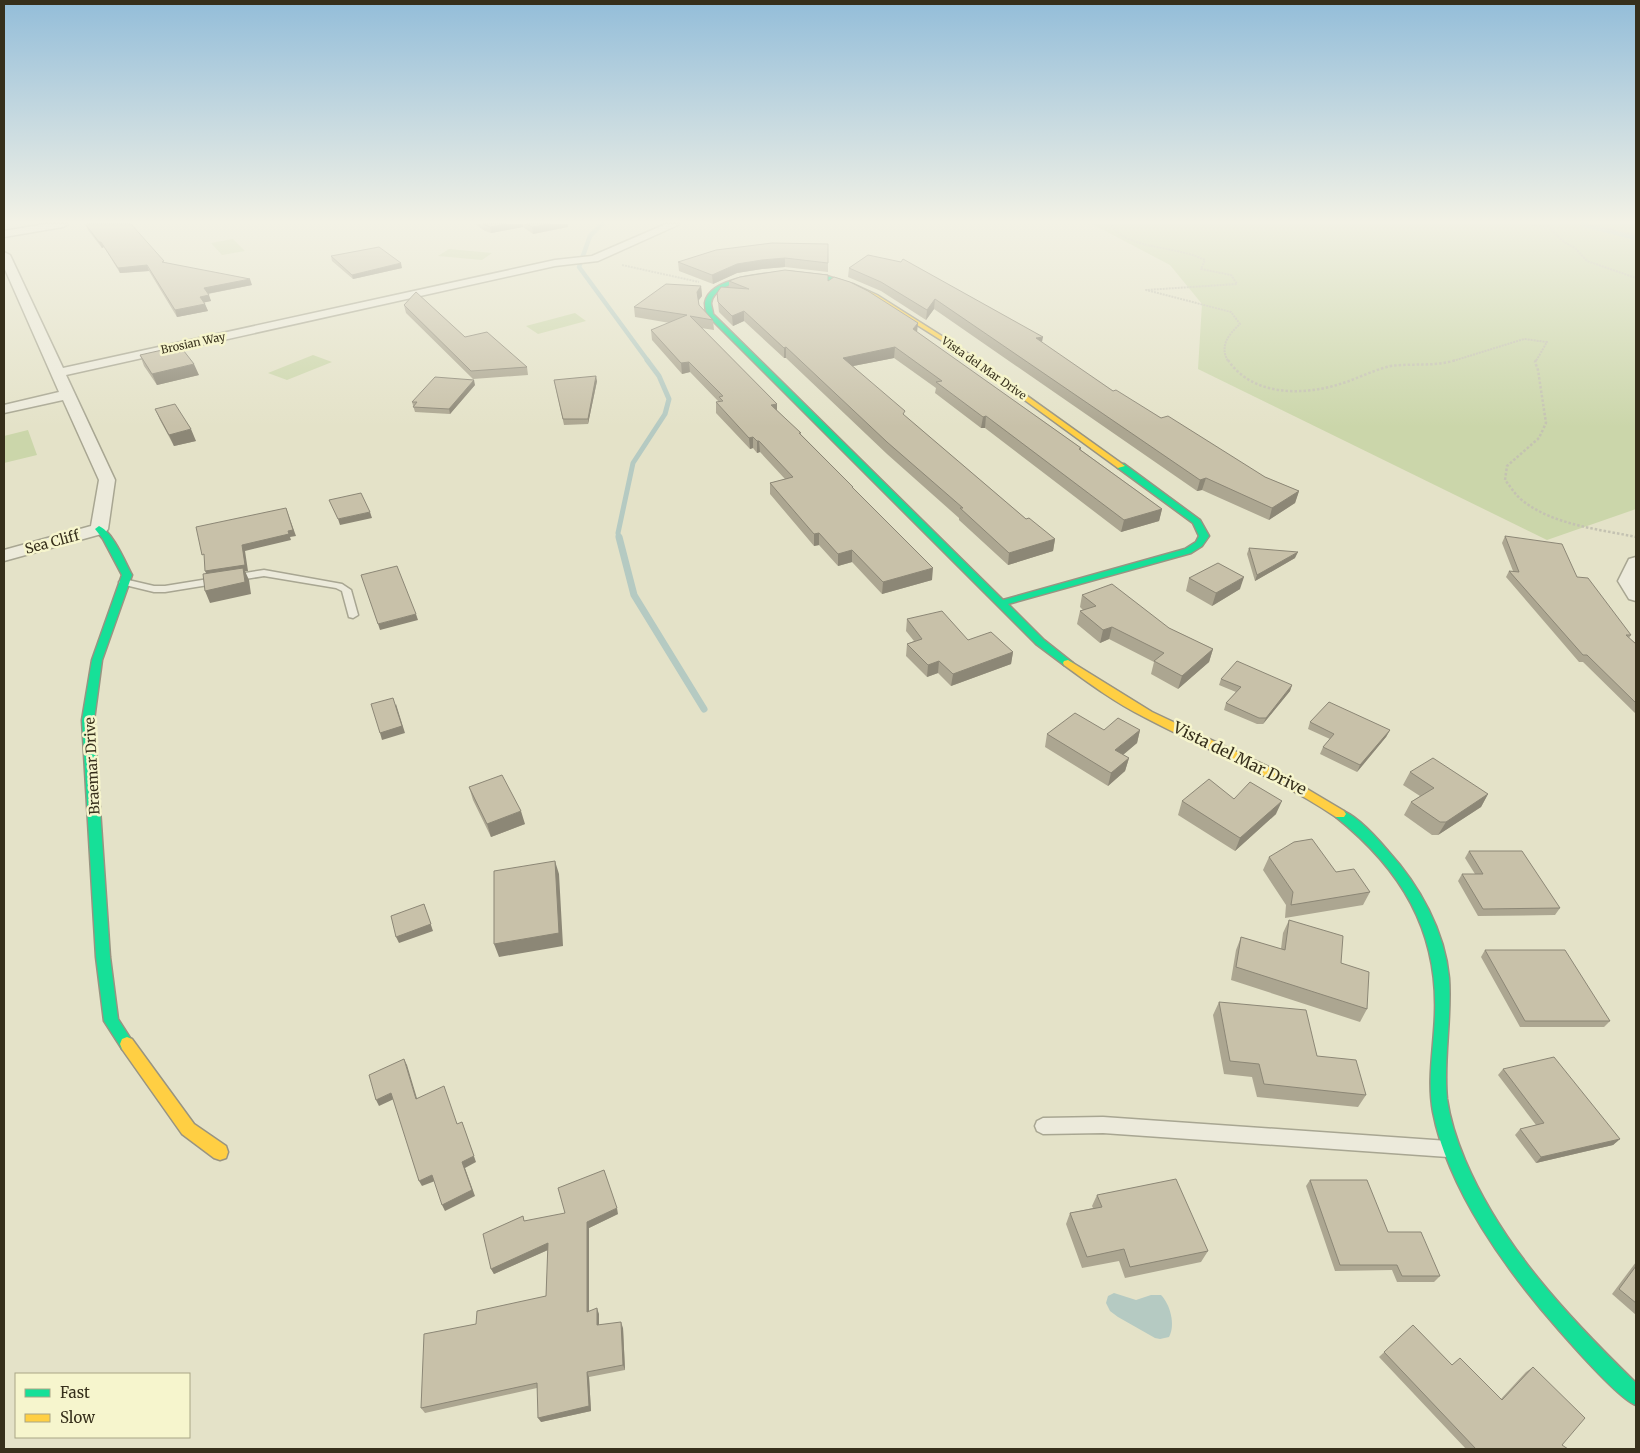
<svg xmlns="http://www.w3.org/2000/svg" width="1640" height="1453" font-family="Merriweather,serif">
<rect width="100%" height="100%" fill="#e4e2c8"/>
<path fill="#cbd6aa" d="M1092,224H1636V509L1547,540L1198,369L1202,304L1170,265Z
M233,239L245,251L222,255L211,243Z
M449,249L492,253L482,260L438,256Z
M575,313L586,321L538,334L526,326Z
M313,355L332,362L287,380L268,373Z
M28,430L37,455L4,463V436Z"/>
<path fill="#b5cac2" d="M1114,1293L1136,1300L1151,1295H1161C1170,1304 1176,1325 1169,1337L1160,1339L1155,1338L1118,1317L1110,1311L1106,1303L1108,1296Z"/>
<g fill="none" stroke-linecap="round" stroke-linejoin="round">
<path stroke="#b5cac2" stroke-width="4.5" d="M602,224L590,236L579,267L648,361
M1582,224L1636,238"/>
<path stroke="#b5cac2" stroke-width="5" d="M619,538L618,533L633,463L665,414L669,399L659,376L647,360"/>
<path stroke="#b5cac2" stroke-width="7" d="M619,537L634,595L704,709"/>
<g stroke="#a8a692" stroke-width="3">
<path id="lane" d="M264,570L342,584L351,590L358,615L353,618L349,617L342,591L336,588L264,576L165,592H154L121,584L119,582L124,579L154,586H165Z
M1103,1117L1448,1141L1454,1143L1456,1149L1454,1155L1448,1157L1103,1133L1043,1134L1037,1131L1035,1126L1037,1121L1043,1118Z"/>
</g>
<g stroke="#a8a692" stroke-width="3">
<path id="street" d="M45,224H68L63,227L4,237V231Z
M666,224H680L598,261L555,266L66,375L115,480L108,529L105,533L4,561V550L91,526L99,480L63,400L4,413V405L59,392L4,267V252L10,255L63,368L555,260L592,256Z
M1636,557V601L1629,599L1618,581L1629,559Z"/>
</g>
<g stroke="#989482" stroke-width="3">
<path id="fast" d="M791,272L827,276L854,285L851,287C839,283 827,279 814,277C793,274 715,275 711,303C711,306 713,311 713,314L1003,600L1185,549L1196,542L1199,536L1193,523L1118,468V464H1124L1200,520L1209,536L1202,546L1191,553L1008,604L1044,640L1073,663L1072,665H1064L1036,644L707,315C706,312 705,306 705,303C709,276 771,273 791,272Z
M99,526C113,532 125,562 132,575L102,660L94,720L110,957L118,1019L134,1044L132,1049L127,1051L122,1049L104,1021L96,957L82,720L92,660L122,575L103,539L95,529Z
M1340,810C1356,814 1377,838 1388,851C1419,885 1445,931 1449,978C1452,1018 1443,1059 1447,1099C1450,1120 1457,1141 1465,1160C1502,1247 1569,1318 1636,1383V1405C1619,1399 1573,1346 1558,1329C1507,1271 1448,1190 1433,1112C1427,1080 1434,1047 1435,1014C1438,930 1401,869 1336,817L1334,814L1336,811Z"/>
</g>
<g stroke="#989482" stroke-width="3">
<path id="slow" d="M849,284H853L877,295L956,345L1125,466L1118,468L952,347L873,297L849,286Z
M1068,660L1152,712L1275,770L1344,811L1346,814L1344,817H1336C1275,776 1208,751 1144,717C1116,703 1090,684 1064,665L1063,663L1064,661Z
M127,1037L132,1039L194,1124L226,1146L228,1152L226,1158L220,1160L214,1158L182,1134L122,1049L120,1044L122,1039Z"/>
</g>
<path stroke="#c4c2b2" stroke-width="2" stroke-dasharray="2 1" stroke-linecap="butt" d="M1109,224C1113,227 1117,232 1121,235C1146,250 1179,247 1205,260L1201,269L1231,275L1237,284L1146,290L1231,312L1240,324C1229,334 1219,346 1228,361
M1530,224L1547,228
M1545,224L1564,242L1575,248L1587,261L1636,278
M1586,224L1636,235
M622,265L699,282
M1453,361L1524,339L1547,342L1536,361"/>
<path stroke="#c4c2b2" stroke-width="2.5" stroke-dasharray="2.5 2" stroke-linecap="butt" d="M1228,360C1252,396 1302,396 1340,384C1357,379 1373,370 1391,366C1413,363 1435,367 1456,360
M1536,360L1535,362L1538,370L1546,423L1539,438L1507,466L1505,480C1511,487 1515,495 1523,501C1554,525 1598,529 1636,537"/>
<use href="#lane" fill="#eceadb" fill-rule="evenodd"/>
<use href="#street" fill="#eceadb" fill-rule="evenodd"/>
<use href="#fast" fill="#16e098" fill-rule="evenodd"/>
<use href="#slow" fill="#ffcf43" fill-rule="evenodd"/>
</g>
<path fill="#aca691" d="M475,224H571H568V227L533,234L523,227L491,233L485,231Z
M86,225L164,262L252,285L208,294L211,301L204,302L208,311L177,317L149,271L120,273L104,247L102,248L88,230Z
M828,244V272L785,267L762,269L737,273L713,284L679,271L678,262Z
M868,255L1042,343L1113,391L1265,477L1299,491L1295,503L1269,520L1202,490L1197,491L934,309L926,320L881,291L848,277L849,268Z
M331,256L402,268L353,279L332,261Z
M729,281H828L917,332L1081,448V450L1162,509L1159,521L1121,532L985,428H981L935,393L936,388L894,358L853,366L905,416L1026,519L1055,539L1053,551L1008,565L959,520V518L887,454L786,358H784L744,321L733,326L719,312L717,293L729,287Z
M701,286L702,296L699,300V305L713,320L714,330L701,328L777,404V410L853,487V489L932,580L882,594L852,562L838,566L819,545L814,546L770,494V483L785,479L760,452L757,453L753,448L750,449L716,413V402H719L690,372L682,374L652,340L651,330L670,323L635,317L634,307Z
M404,305L465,337L527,367L528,375L473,379L406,313Z
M140,355L199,375L157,385L144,366Z
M554,380L597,381L588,424L564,425Z
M475,385L450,414L415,412L412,402Z
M155,409L196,441L174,446L160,420Z
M1505,536L1577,577L1631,635L1629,638L1636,644V714L1583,662H1579L1506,577L1509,571H1513L1502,543Z
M1249,548L1295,558L1255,581L1247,554Z
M1189,578L1240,589L1212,606L1186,591Z
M1082,595L1169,628L1213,649L1209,662L1178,689L1151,674L1154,662L1109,639L1100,643L1077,624L1080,611L1083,610L1080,607Z
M907,619L968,640L1013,652L1011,664L951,686L938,673L927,677L906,656L907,644L914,641L906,631Z
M1221,679L1292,685L1290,691L1263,724H1257L1224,710L1226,703L1236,692L1219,685Z
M1310,722L1390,730L1386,737L1357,772L1320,754L1323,747L1330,739L1308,729Z
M1104,730H1140L1137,743L1123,755L1129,758L1125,771L1108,786L1045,747L1047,734Z
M1410,772L1488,794L1481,807L1438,835H1432L1404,815L1411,802L1420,796L1403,785Z
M469,787L525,824L491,837L473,800Z
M1234,799L1276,814L1235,851L1178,815L1182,801Z
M1469,851L1560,908L1555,915L1478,916L1458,881L1462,874H1475L1465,858Z
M1269,857L1336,872L1370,892L1363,905L1285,918L1286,905L1263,870Z
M1289,920L1341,963L1367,1009L1360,1022L1231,980L1236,950L1241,937L1281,949L1283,933Z
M1485,950L1610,1021L1604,1027H1520L1481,957Z
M1219,1002L1317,1056L1366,1095L1358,1107L1257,1097L1252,1077L1224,1074L1213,1015Z
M1503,1069L1620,1139L1613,1145L1536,1163L1515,1135L1520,1129L1536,1125L1498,1075Z
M1310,1180L1388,1232L1440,1276L1434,1282H1397L1392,1270L1335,1271L1306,1186Z
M1097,1195L1208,1251L1201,1262L1125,1278L1119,1261L1082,1268L1066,1224L1070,1213L1093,1208L1092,1206Z
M618,1214L589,1228V1311L599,1314V1325L623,1328L625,1370L589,1377L591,1411L541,1422L537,1388L425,1413L421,1408L476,1324L546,1296L548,1250L494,1274L491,1269L525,1221Z
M1636,1262V1315L1612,1294Z
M1413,1325L1452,1365L1460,1358L1501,1399L1526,1372L1533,1367L1562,1445L1568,1449H1466L1379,1357Z"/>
<path fill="#8c8776" d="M507,224H523V227L491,233L490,227Z
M550,224H571H568V227L533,234L532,227Z
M99,242H101L104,247L102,248Z
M785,258V267L762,269L737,273L713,284L712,275L737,264L762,260Z
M401,263L402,268L353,279L352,275Z
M147,265L149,271L120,273L118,268Z
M250,279L252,285L206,294L204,288Z
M701,286L702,296L698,301L697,292Z
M209,295L211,301L202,303L200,297Z
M935,299L934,309L926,320L927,310Z
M205,304L208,311L177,317L175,310Z
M744,311V321L733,326L732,316Z
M918,323L917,333L913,329Z
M1043,337L1041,347L1036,338Z
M786,347V358H784V348Z
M895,347L894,358L843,368V358Z
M689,362L690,372L682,374L681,363Z
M194,364L199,375L157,385L152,374Z
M596,376L597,381L588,424V419Z
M474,380L475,385L450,414L449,409Z
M777,404V415L771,405Z
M986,416L985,428H981L983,417Z
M191,429L196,441L174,446L169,435Z
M753,437V448L750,449L749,438Z
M757,441H759L760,452L757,453Z
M1206,478L1202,490L1197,491L1200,480Z
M1299,491L1295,503L1269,520L1272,508Z
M286,508L296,536L290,537L291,540L245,551L248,571H245L249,580L251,594L210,603L205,591L208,577L205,571L242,545L288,531Z
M1162,509L1159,521L1121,532L1124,520Z
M370,512L372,518L340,525L338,519Z
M819,533V545L814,546V534Z
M1055,539L1053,551L1008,565L1009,553Z
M852,550V562L838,566V554Z
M1298,552L1295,558L1255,581L1257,575Z
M933,568L932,580L882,594L883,582Z
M1244,577L1240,589L1212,606L1216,593Z
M416,614L418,620L380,630L378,624Z
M1112,627L1109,639L1100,643L1103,630Z
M1213,649L1209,662L1178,689L1182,676Z
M1013,652L1011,664L951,686L953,674Z
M939,661L938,673L927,677L928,665Z
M1292,685L1290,691L1263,724L1266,718Z
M396,704L405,733L382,740L380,733Z
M1140,730L1137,743L1112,764L1115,750Z
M1390,730L1386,737L1357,772L1360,765Z
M1129,758L1125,771L1108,786L1111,773Z
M1488,794L1481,807L1438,835L1446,822Z
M1282,801L1276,814L1235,851L1240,838Z
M521,811L525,824L491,837L487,824Z
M555,861L559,874L563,946L499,957L494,944Z
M424,904L433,931L399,943L396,937Z
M404,1059L407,1065L419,1105L416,1099Z
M391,1093L394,1099L379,1106L376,1100Z
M462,1122L476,1162L465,1168L475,1196L445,1211L442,1205L462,1162Z
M1620,1139L1613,1145L1536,1163L1541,1157Z
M432,1175L435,1181L422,1186L419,1181Z
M617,1208L618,1214L589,1228V1317L587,1312V1222Z
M548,1243L550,1249L494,1274L491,1269Z
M597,1308L599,1314V1331L597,1325Z
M621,1322L623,1328L625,1370L623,1365Z
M587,1372L589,1377L591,1411L541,1422L538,1418Z"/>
<path fill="#c8c1a9" stroke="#8c8776" d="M86,224H131L164,261L162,262L250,279L204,288L209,295L200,297L205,304L175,310L147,265L118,268L101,242H99L86,225Z
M483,224H507L490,227Z
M526,224H550L532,227Z
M772,243L828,244V263L785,258L762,260L737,264L712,275L678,262L716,250Z
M379,247L401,263L352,275L331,256Z
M868,255L901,262L903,259L1043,337L1036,338L1113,391L1116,390L1161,418L1168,416L1265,477L1299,491L1272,508L1206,478L1200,480L935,299L927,310L881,282L849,268Z
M785,270L828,275V281L834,277L850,282L868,291L918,323L913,329L1081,448L1079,449L1162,509L1124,520L986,416L983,417L936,382L942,381L895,347L843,358L905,411L903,414L1026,519L1029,518L1055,539L1009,553L960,508H963L887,442L786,347L784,348L744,311L732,316L718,302L717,293L721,287L749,289L729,281L740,277Z
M666,284L701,286L697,292L699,305L713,320L690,316L777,404L771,405L801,433H799L853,487H852L933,568L883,582L852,550L838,554L819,533L814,534L770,483L793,477L759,441H757L753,437L749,438L716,402L723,401L719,397L723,396L689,362L681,363L651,330L687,315L634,307Z
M416,292L465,337L487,332L527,367L471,371L404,305Z
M180,346L194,364L152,374L140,355Z
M596,376L588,419H563L554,380Z
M435,377L474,380L449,409L413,407L417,402H412Z
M175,404L191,429L169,435L155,409Z
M361,493L370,512L338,519L329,500Z
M286,508L293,530L288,531L289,534L242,545L245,565L205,571L204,554L202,555L196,527Z
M1505,536L1562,544L1577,577L1588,578L1631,635H1626L1636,644V703L1587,655H1583L1509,571L1519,572Z
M1249,548L1298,552L1257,575Z
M1218,563L1244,577L1216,593L1189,578Z
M397,566L416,614L378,624L361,575Z
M243,568L245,582L205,591L203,574Z
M1112,584L1169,628L1213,649L1182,676L1154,661L1164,653L1112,627L1103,630L1080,611L1096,606L1082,595Z
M942,611L968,640L991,632L1013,652L953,674L939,661L928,665L907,644L922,639L907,619Z
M1237,661L1292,685L1266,718H1259L1226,703L1241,687L1221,679Z
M393,698L402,726L380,733L371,704Z
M1329,702L1390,730L1360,765L1323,747L1334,734L1310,722Z
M1075,713L1104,730L1118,718L1140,730L1115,750L1129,758L1111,773L1047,734Z
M1433,758L1488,794L1446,822H1440L1411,802L1434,788L1410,772Z
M502,775L521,811L487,824L469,787Z
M1209,779L1234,799L1250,782L1282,801L1240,838L1182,801Z
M1312,839L1336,872L1354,869L1370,892L1291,905L1293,892L1269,857L1294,842Z
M1469,851H1522L1560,908L1483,909L1462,874H1483Z
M555,861L559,933L494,944V871Z
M424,904L431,924L396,937L391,916Z
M1289,920L1343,936L1341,963L1369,972L1367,1009L1236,967L1241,937L1285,950Z
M1485,950H1565L1610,1021H1525Z
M1219,1002L1306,1010L1317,1056L1356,1060L1366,1095L1264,1084L1259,1064L1230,1061Z
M1554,1057L1620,1139L1541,1157L1520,1129L1544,1123L1503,1069Z
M404,1059L416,1099L444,1086L457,1124L462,1122L474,1156L462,1162L472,1190L442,1205L432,1175L419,1181L391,1093L376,1100L369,1075Z
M604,1170L617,1208L587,1222V1312L597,1308V1325L621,1322L623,1365L587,1372L589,1406L538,1418L537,1383L421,1408L424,1334L476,1324L477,1311L546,1296L548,1243L491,1269L483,1234L523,1216L524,1221L565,1213L558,1188Z
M1176,1179L1208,1251L1130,1267L1124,1249L1087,1257L1070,1213L1102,1207L1097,1195Z
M1310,1180H1367L1388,1232H1421L1440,1276H1402L1397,1265H1340Z
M1636,1266V1303L1619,1289Z
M1413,1325L1452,1365L1460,1358L1502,1400L1533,1367L1585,1418L1562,1445L1568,1449H1476L1384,1352Z"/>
<linearGradient id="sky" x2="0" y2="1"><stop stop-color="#93bdd9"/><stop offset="0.52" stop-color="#f3f2e6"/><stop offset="1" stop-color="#f3f2e6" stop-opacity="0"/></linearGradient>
<rect width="1640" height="427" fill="url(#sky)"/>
<g text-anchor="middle" stroke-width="5" stroke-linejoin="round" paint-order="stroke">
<g font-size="11" fill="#362f1b" stroke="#f6f5cd">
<text transform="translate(193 343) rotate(-12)" y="4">Brosian Way</text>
<text transform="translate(984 368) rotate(35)" y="4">Vista del Mar Drive</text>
</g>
<g font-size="14" fill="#362f1b" stroke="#f6f5cd">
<text transform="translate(52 542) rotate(-15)" y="5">Sea Cliff</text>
<text transform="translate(92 766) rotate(-93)" y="5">Braemar Drive</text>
</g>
<g font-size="16" fill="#362f1b" stroke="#f6f5cd">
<text transform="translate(1240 758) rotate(26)" y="6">Vista del Mar Drive</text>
</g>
</g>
<rect width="1640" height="1453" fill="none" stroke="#362f1b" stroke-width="10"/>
<rect x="15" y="1373" width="175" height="65" fill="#f6f5cd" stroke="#a9a686"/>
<rect x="25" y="1389" width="25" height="8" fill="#16e098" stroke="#a9a686"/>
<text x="60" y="1398" font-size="15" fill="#362f1b">Fast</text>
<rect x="25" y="1414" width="25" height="8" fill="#ffcf43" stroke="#a9a686"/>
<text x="60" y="1423" font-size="15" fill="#362f1b">Slow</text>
</svg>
